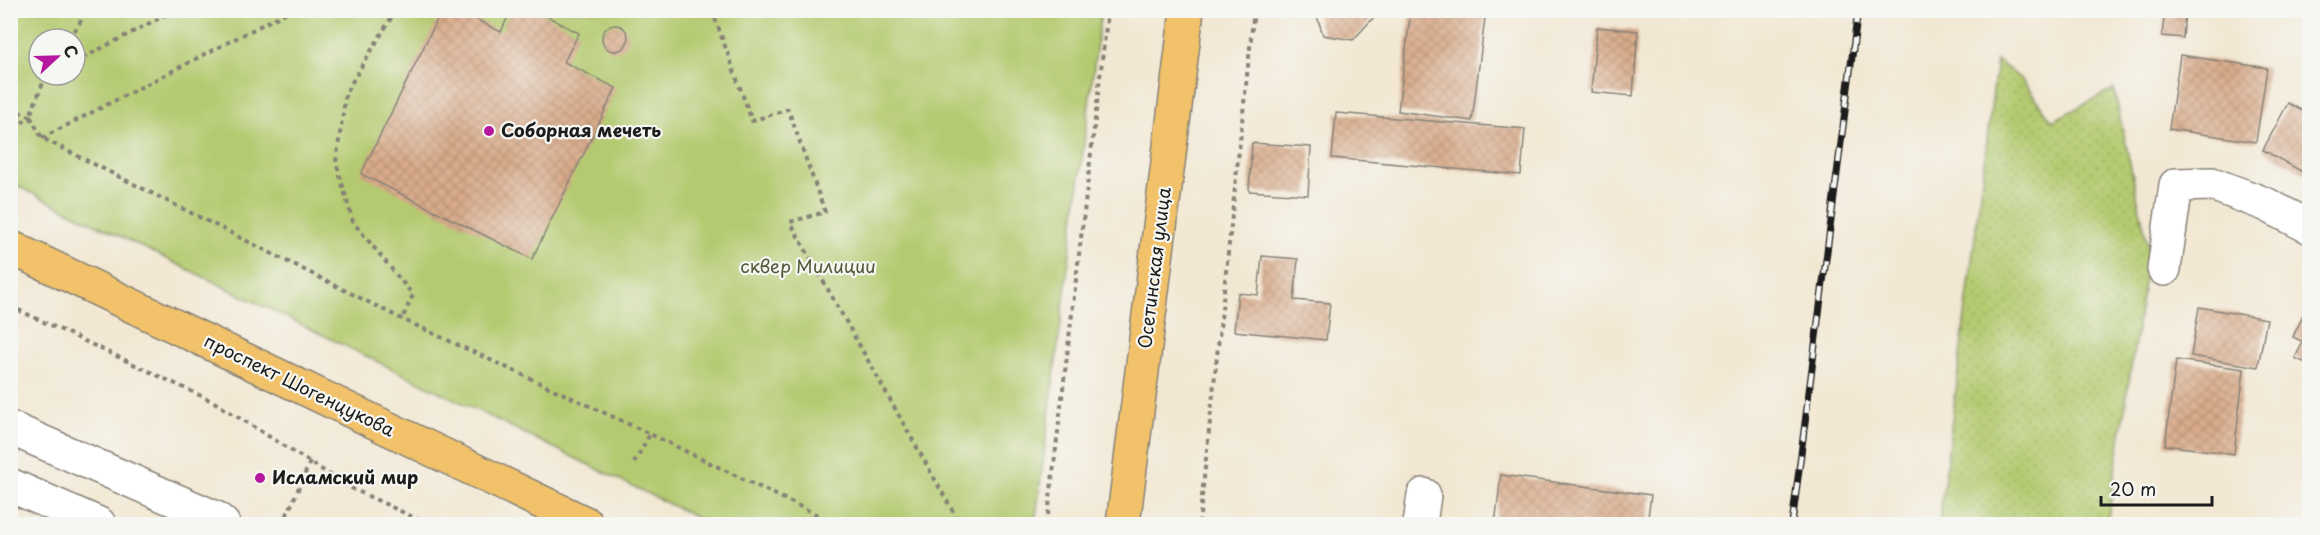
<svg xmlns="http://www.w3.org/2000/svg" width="2320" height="535" font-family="'Playpen Sans',sans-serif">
<defs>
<pattern id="grass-dots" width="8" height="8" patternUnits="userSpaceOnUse" patternTransform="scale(1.5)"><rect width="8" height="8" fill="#b4ca6f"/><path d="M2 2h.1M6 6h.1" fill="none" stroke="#9aad60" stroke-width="1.8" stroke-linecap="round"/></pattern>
<pattern id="building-cross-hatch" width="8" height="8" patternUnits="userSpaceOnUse" patternTransform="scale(1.5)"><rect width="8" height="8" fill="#d9ac8b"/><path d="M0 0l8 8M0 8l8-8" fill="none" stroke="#ba9377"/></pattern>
</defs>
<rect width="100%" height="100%" fill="#f6f6f2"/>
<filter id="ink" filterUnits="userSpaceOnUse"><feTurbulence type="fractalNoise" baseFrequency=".0167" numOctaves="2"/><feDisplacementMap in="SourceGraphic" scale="12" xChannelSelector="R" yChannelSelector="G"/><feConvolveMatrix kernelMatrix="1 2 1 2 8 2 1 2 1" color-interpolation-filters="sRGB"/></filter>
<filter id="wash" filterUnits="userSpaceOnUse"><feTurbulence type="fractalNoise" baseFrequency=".008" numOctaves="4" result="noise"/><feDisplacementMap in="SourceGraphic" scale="24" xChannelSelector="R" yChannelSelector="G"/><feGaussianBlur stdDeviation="1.35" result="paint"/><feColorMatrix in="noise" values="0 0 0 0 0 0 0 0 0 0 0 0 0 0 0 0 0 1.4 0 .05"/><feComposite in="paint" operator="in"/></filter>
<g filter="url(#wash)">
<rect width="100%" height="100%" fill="#f2e7d2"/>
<path fill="url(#grass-dots)" stroke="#687346" stroke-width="1.5" d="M1997,60L2022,80L2052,121L2114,89L2149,251L2107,524H1939Z"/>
<path fill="#b4ca6f" stroke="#687346" stroke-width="1.5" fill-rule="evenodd" d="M14,10L1101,11L1035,524H710L11,183L10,16ZM39,39H75V75H39Z"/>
<g id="blocks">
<path fill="url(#building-cross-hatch)" d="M442,10H458L501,32L511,10H535L579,33L564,62L616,88L532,259L361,174Z
M1315,10H1372L1374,17L1353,40L1323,35Z
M1411,10H1486L1472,121L1398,111Z
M2165,10H2185L2183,38L2162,36Z
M602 38a13 13 0 1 1 26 0a13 13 0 1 1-26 0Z
M1597,27L1638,31L1633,96L1591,92Z
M2180,55L2267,68L2256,142L2169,129Z
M2288,103L2310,115V176L2263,150Z
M1336,113L1525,129L1521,175L1332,158Z
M1252,143L1311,147L1308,195L1249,191Z
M1262,256L1298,259L1294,300L1330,303L1326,340L1234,331L1238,293L1258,295Z
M2310,300V365L2295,358L2303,342L2293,337Z
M2199,307L2267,319L2258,367L2191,356Z
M2176,360L2244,369L2234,454L2165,445Z
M1501,475L1651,495L1647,524H1495Z"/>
</g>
</g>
<g filter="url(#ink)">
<use href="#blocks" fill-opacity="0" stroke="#878277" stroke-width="1.5"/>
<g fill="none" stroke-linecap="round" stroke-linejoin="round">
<g stroke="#878277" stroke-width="36">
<path id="minor" d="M2164,269L2176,185L2212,184L2265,204L2310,227
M10,428L216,518L223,524
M10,485L99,524
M1420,524L1424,495"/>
</g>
<g stroke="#878277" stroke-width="36">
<path id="major" d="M10,247L587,524
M1123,524L1187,10"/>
</g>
<path stroke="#878277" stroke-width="4" stroke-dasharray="4.5 4.5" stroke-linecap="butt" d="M396,10L346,92L336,162L353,222L413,295L402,319
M712,10L752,121L788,109L825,212L790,222L960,524
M69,39L88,10
M75,62L175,10
M46,75L30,116L42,138L402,319L650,434L836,524
M10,109L30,116L10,133
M42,138L291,10
M10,306L214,402L351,488L428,524
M634,463L650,434
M283,524L310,462
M1047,524L1108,10
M1199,524L1254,10"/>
<use href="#minor" stroke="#fff" stroke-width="33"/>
<use href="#major" stroke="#f2c26a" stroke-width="33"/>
<g stroke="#1c1c1c" stroke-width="7">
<path id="rail" d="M1792,524L1858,10"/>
</g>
<use href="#rail" stroke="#f6f6f2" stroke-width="4.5" stroke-dasharray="14" stroke-linecap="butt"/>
</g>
</g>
<g fill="#b5179e" stroke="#f6f6f2" stroke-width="2">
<circle cx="489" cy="131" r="6"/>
<circle cx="260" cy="478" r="6"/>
</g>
<g text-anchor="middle" stroke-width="4.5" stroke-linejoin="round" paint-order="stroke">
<g font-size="18" font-weight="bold" fill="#1c1c1c" stroke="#f6f6f2" text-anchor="start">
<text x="501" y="137">Соборная мечеть</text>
<text x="272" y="484">Исламский мир</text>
</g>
<g font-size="18" fill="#515939" stroke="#f6f6f2">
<text x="808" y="273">сквер Милиции</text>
</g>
<g font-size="18" fill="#1c1c1c" stroke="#f6f6f2">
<text transform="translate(1155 268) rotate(-83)" y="6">Осетинская улица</text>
<text transform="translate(299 386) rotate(26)" y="6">проспект Шогенцукова</text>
</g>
</g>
<rect width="2320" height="535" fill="none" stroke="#f6f6f2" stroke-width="36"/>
<g transform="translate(57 57) rotate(68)"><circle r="28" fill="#f6f6f2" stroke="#9f9f9c" stroke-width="1.5"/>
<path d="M0-4.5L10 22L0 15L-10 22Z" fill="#b5179e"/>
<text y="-9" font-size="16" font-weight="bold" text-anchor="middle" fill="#1c1c1c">С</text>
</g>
<path d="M2101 496v9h111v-9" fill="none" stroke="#1c1c1c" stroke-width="3"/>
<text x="2110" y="496" font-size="18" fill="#1c1c1c" stroke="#f6f6f2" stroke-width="4.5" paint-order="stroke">20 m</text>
</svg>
